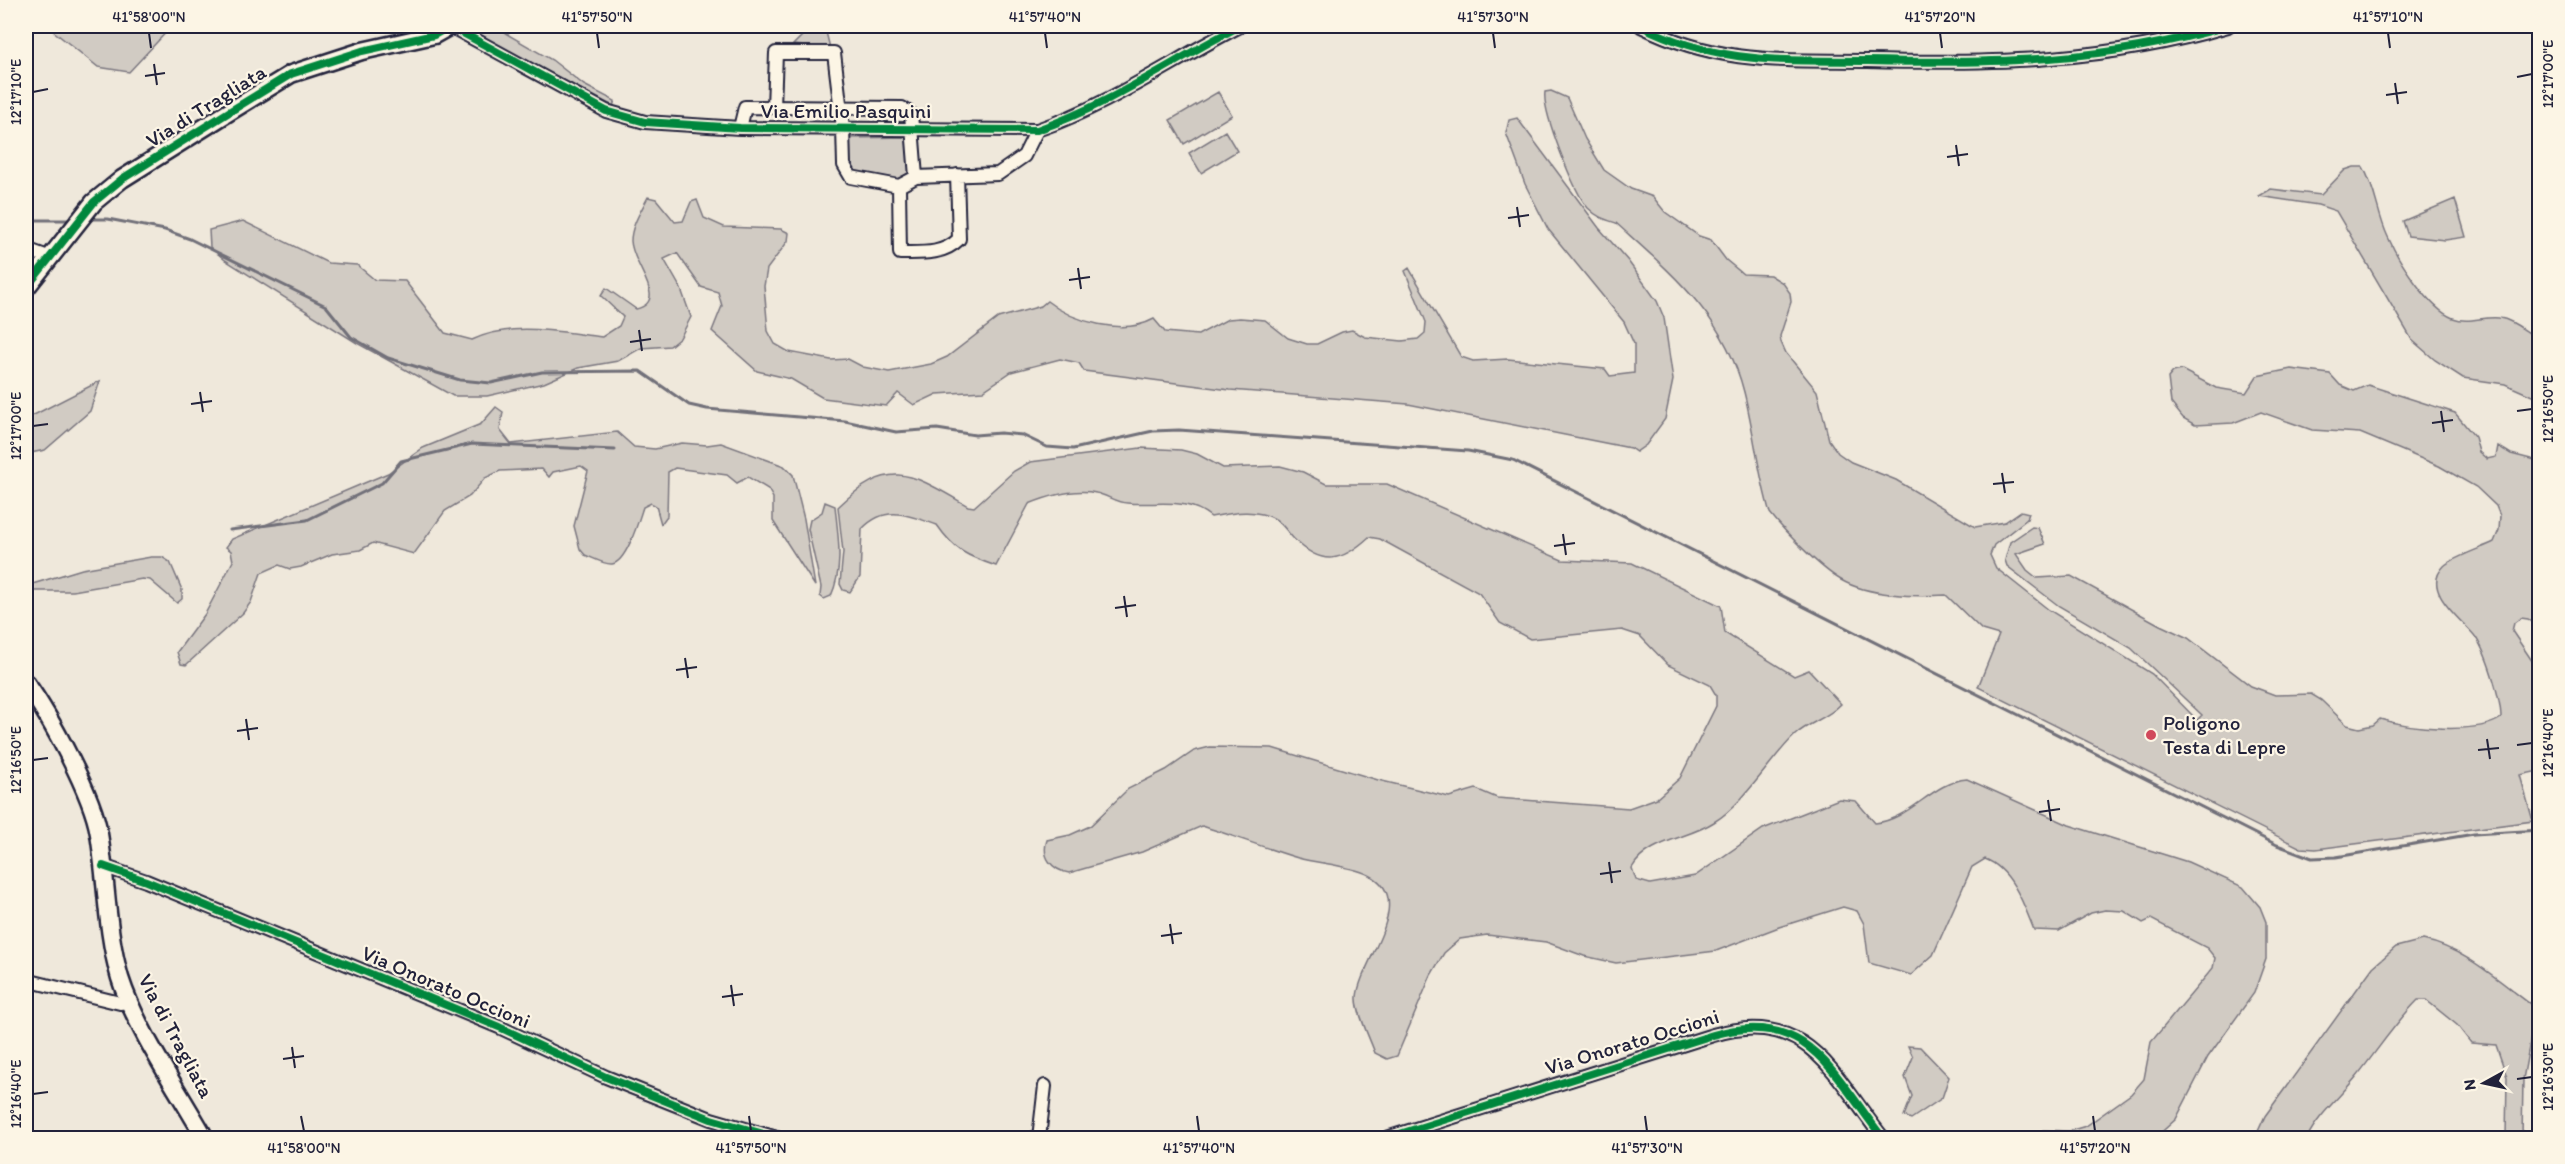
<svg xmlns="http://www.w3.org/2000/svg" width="2565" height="1164" font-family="Itim,sans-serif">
<rect width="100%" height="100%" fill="#efe8db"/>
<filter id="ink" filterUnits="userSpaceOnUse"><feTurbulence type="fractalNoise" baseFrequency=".0167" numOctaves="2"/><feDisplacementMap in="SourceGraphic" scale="12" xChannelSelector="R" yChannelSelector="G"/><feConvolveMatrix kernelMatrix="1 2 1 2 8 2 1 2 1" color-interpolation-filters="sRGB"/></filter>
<g filter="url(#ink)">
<path fill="#d1cbc3" stroke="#7a767f" stroke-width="1.5" d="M47,26H172L129,72L98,67Z
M467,26H498L500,30L552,60L584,85L615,101L613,106L472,32Z
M806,32H826L830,48L793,45Z
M1551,91L1567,98L1585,139L1604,170L1631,189L1653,197L1665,212L1699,236L1711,240L1726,260L1743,274L1770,275L1783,283L1790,293L1791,302L1780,336L1781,342L1786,353L1817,391L1829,440L1838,453L1851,462L1896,480L1975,527L2005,522L2021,511L2029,513L2027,519L1994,545L1990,555L1996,568L2049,610L2152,674L2197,720L2202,715L2131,648L2059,606L2007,566L2005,560L2010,542L2032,527L2038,528L2045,544L2016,554L2027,570L2037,578L2071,576L2160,625L2188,638L2251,686L2275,695L2311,694L2321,700L2347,725L2359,728L2373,725L2380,719C2408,728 2477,735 2501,718C2501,699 2486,650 2474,635C2461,619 2420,590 2444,566C2452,558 2482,548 2494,542L2499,530L2500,516L2496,506L2476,487L2439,466L2360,433L2312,430L2261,412L2233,423L2195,425L2183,418L2171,403L2168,378L2173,372L2182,370L2216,388L2246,393L2257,376L2291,369L2330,374L2340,385L2354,391L2368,385L2455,413L2475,437L2479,452L2487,459L2496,457L2498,446L2511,454L2539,461V627L2528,619L2521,618L2514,623L2512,631L2539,671V771L2520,775L2533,821L2316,849L2301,848L1978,687L1999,635L1982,630L1946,595C1915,597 1868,596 1841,580C1820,568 1785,532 1770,513C1758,474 1754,431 1744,392C1725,316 1671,273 1616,223C1604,219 1597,217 1588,208C1574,192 1542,112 1545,92Z
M1218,92L1232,115L1184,144L1170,120Z
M1517,118L1599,228L1628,261L1657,301L1664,318L1673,380L1665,419L1646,445L1636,452L1630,448L1408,404L1230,390L1084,371L1079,363L1060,359L1011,372L983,391L937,394L914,405L898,393L886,406L823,398L791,379L757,371L712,331L722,306L718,292L701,287L677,253L664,259L681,289L691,317L680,338L670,346L641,348L618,361L578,368L544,383L487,396H453L357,343L225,260L210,247L209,230L243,221L328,263L357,265L375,280L405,281L445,333L472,340C512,321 559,332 602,337L619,326L623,317L601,296L606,288L636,309C670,301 632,266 631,241C631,226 641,211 648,197L656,199L675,222L683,221L691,202L697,200L704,218L724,227L781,229L789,233L788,241L767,269L764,286L768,331L775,344L789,352L831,360L848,359L863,367L889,372L931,364L947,357L998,318L1041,306L1047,301C1073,322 1123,336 1154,319L1165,332L1198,335L1228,319L1240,318L1265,320L1288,338L1307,344H1317L1342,332L1352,330L1365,337L1402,341L1418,339L1425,333L1426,322L1405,271L1409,268L1461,357L1473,361L1508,359L1605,369L1610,376L1634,373V344L1624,322L1548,229L1525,184L1506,133L1509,120Z
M1225,131L1237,151L1201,173L1189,153Z
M910,137L911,172L897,180L856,172L849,166L846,138Z
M2354,167H2363C2376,189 2377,214 2388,237C2398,260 2429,309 2453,318C2469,324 2483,316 2499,318C2512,319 2527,333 2539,339V399L2505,384L2463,378L2435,360L2412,340L2336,211L2318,205L2259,196L2271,189L2321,195L2345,170Z
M2455,199L2466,237L2445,240L2408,236L2403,221Z
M100,381L90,411L45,450L26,454V419Z
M496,407L503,412L500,430L511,444L617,432L634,447L655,449L682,443L707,445L721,443L784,466L793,475L804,519L815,586L773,521V498L768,489L748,477L737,483L727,475L675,468L668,472L667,516L661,524L656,506L651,503L643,507C639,519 627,562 612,564C605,565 593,558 585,555L580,549L574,526L588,471L581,466L553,472L549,477L542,469L500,471L485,478L470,496L445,511L414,554L373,543L360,550L332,554L301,567L290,569L279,565L261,573L251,602L243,613L186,665L181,664L177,652L205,614L233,561L231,551L226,547L232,539L388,473L423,448L481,424Z
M1141,448L1181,450L1197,454L1223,468L1280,466L1303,472L1326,484H1387L1562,560L1632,563L1721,606L1725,633L1794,676L1809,670L1841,704C1827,719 1809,722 1795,735C1769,760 1746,802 1714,822C1688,839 1648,840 1632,868L1636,880L1650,884L1695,876L1763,829L1839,799L1856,801L1875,823C1910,820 1932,782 1967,779L2069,825L2188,862L2243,887L2260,907L2266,922V959L2254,993L2208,1057L2176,1119L2155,1138H2037L2043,1130L2069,1131L2086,1126L2131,1094L2144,1079L2151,1042L2213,968L2215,958L2207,948L2151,919L2143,923L2124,911L2105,910L2091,913L2059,931L2034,930C2024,905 2012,869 1985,859L1972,867L1933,955L1911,975L1869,963L1864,924L1857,911L1843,907L1779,927L1716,951L1616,963L1584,956L1546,942L1487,935L1460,939L1444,953L1431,975L1397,1056L1387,1059L1375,1053C1370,1039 1356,1011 1357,997C1360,962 1418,899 1369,875C1348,865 1320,864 1298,858C1265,848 1234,836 1202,826L1142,852L1069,873C1052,870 1041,857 1047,840L1070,835L1090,826L1128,789L1166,770L1194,751L1210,747L1272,748L1378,780L1449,797L1476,789L1497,798L1629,808L1657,798L1680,778L1716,706V695L1710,685L1668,665L1640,636L1622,630L1530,639L1500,623L1479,593L1380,539L1369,537C1342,562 1322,567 1294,539C1288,533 1282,523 1275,519C1255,508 1232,513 1211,517C1186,496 1156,506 1127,503C1116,503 1107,495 1096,493C1074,488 1049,496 1029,504L996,566C967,556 955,551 937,525C908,515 886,504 862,529L860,577L850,592L843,590L840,584L843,552L838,507C891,456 912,474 968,506L974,507L1014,471L1030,462Z
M825,502L835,506C838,536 844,567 831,596L824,599L820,596L821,587L808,529L810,520L822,512Z
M151,557H162L170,562L182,590V599L177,603L150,580L142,579L73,591H30L26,586L82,569Z
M2423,940C2464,948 2500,982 2533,1006L2535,1015L2523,1079L2522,1138H2506L2507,1077L2496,1045L2471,1043L2457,1025L2426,1000H2418C2394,1024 2377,1051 2356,1077C2340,1097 2318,1115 2307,1138H2255L2265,1116L2373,967L2396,947Z
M1908,1046L1920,1047L1949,1077L1942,1098L1911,1119L1904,1116L1912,1096L1905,1077L1913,1057Z"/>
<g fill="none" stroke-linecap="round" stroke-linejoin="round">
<path stroke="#716f79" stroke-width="3" d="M87,219H108L165,230L190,239L326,306L351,337L388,358L460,380L491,383L542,372L640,371L689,405L707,409L845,421L896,432L937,429L975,435L1000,433L1022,435L1047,447L1073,449L1153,431L1179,430L1468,451L1513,460L2277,845L2312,858L2336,857L2474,834L2540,830
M26,220H72
M230,530L307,520L382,483L401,461L472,444L615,450"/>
<g stroke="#22223b" stroke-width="16">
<path id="street" d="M450,26L606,111L645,122L740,128L1037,130C1110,105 1173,60 1240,26
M1641,26C1719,65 1783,60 1868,61C1994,64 2106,62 2228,26
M774,107L776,53H834L843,128L844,165L851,177L899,186L916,177
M740,128L745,107L902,108L911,114L916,177L998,174L1024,156L1037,130
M899,186L900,253C922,253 943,255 959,239L957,175
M26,249L48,257
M103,866L146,881L499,1027L606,1077L711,1119L777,1138
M26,980L120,1003L129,1002
M1039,1138L1045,1086
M1387,1138L1713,1035C1808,1007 1833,1075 1883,1138"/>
</g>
<g stroke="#22223b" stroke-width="21">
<path id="secondary" d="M26,288L94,202L122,179L229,112L291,74L362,51L434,35L450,26
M26,683C49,715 93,795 99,834C107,882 106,930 120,978C136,1029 178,1090 205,1138"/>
</g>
<use href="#street" stroke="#fcf5e5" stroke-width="12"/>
<use href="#secondary" stroke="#fcf5e5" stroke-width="16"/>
<g stroke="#fcf5e5" stroke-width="11">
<path id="cycleway" d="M1641,26C1719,65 1783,60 1868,61C1994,64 2106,62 2228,26
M26,288L94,202L122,179L229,112L291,74L362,51L434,35L450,26L606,111L645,122L740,128L1037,130C1110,105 1173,60 1240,26
M103,866L146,881L499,1027L606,1077L711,1119L777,1138
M1387,1138L1713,1035C1808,1007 1833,1075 1883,1138"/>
</g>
<use href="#cycleway" stroke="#00873e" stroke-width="8"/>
</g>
</g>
<path fill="none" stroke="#22223b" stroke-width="2" d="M149,33L151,48M597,33L599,48M1045,33L1047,48M1493,33L1495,48M1940,33L1942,48M2388,33L2390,48M154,64L157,85M145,76L165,73M2517,77L2532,74M2395,83L2398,104M33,92L48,89M2386,95L2407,92M1956,145L1959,166M1947,157L1968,154M1517,207L1520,227M1508,218L1529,215M1078,268L1081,289M1069,280L1090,277M639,330L642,351M630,342L651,339M200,392L203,412M191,404L212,401M2441,411L2444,432M2517,411L2532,409M2432,423L2453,420M33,426L48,424M2002,473L2005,493M1993,484L2014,482M1563,534L1566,555M1554,546L1575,543M1124,596L1127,617M1115,608L1136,605M685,658L688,678M676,670L697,667M246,719L249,740M237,731L258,728M2487,739L2490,759M2517,745L2532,743M2478,750L2499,748M33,760L48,758M2048,800L2051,821M2039,812L2060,809M1609,862L1612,883M1600,874L1621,871M1170,924L1173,944M1161,936L1182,933M731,985L734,1006M722,997L743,994M292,1047L295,1068M283,1059L304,1056M2517,1079L2532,1077M33,1094L48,1092M301,1116L304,1131M749,1116L751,1131M1197,1116L1199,1131M1645,1116L1647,1131M2093,1116L2095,1131"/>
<circle fill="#d1495b" stroke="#fcf5e5" stroke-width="2" cx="2151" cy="735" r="6"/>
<g text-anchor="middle" stroke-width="4.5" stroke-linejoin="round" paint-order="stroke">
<g font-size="21" fill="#22223b" stroke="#fcf5e5">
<text transform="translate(206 106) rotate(-32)" y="7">Via di Tragliata</text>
<text x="846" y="118">Via Emilio Pasquini</text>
<text transform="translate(446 987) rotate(23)" y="7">Via Onorato Occioni</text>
<text transform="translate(176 1036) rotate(62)" y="7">Via di Tragliata</text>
<text transform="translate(1632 1042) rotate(-17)" y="7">Via Onorato Occioni</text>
</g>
<g font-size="21" fill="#22223b" stroke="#fcf5e5" text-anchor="start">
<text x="2163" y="730">Poligono<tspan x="2163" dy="24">Testa di Lepre</tspan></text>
</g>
</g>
<rect width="2565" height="1164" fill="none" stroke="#fcf5e5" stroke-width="66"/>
<g transform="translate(2484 1083) rotate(262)" stroke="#fcf5e5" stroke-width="4.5" paint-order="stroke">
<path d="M0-4.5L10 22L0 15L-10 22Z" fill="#22223b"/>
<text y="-9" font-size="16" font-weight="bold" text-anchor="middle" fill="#22223b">N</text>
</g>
<rect x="33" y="33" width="2499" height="1098" fill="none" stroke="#22223b" stroke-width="2"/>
<g font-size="15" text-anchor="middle" fill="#22223b">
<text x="149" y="22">41°58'00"N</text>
<text x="597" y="22">41°57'50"N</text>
<text x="1045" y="22">41°57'40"N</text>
<text x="1493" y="22">41°57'30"N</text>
<text x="1940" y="22">41°57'20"N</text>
<text x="2388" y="22">41°57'10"N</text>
<text transform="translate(2548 74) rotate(-90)" y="5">12°17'00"E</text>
<text transform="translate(16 92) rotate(-90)" y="5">12°17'10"E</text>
<text transform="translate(2548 409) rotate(-90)" y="5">12°16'50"E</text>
<text transform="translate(16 426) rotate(-90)" y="5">12°17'00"E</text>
<text transform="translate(2548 743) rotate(-90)" y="5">12°16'40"E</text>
<text transform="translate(16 760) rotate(-90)" y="5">12°16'50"E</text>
<text transform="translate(2548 1077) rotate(-90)" y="5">12°16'30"E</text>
<text transform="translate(16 1094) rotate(-90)" y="5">12°16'40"E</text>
<text x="304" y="1153">41°58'00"N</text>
<text x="751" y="1153">41°57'50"N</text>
<text x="1199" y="1153">41°57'40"N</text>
<text x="1647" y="1153">41°57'30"N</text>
<text x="2095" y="1153">41°57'20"N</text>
</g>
</svg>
